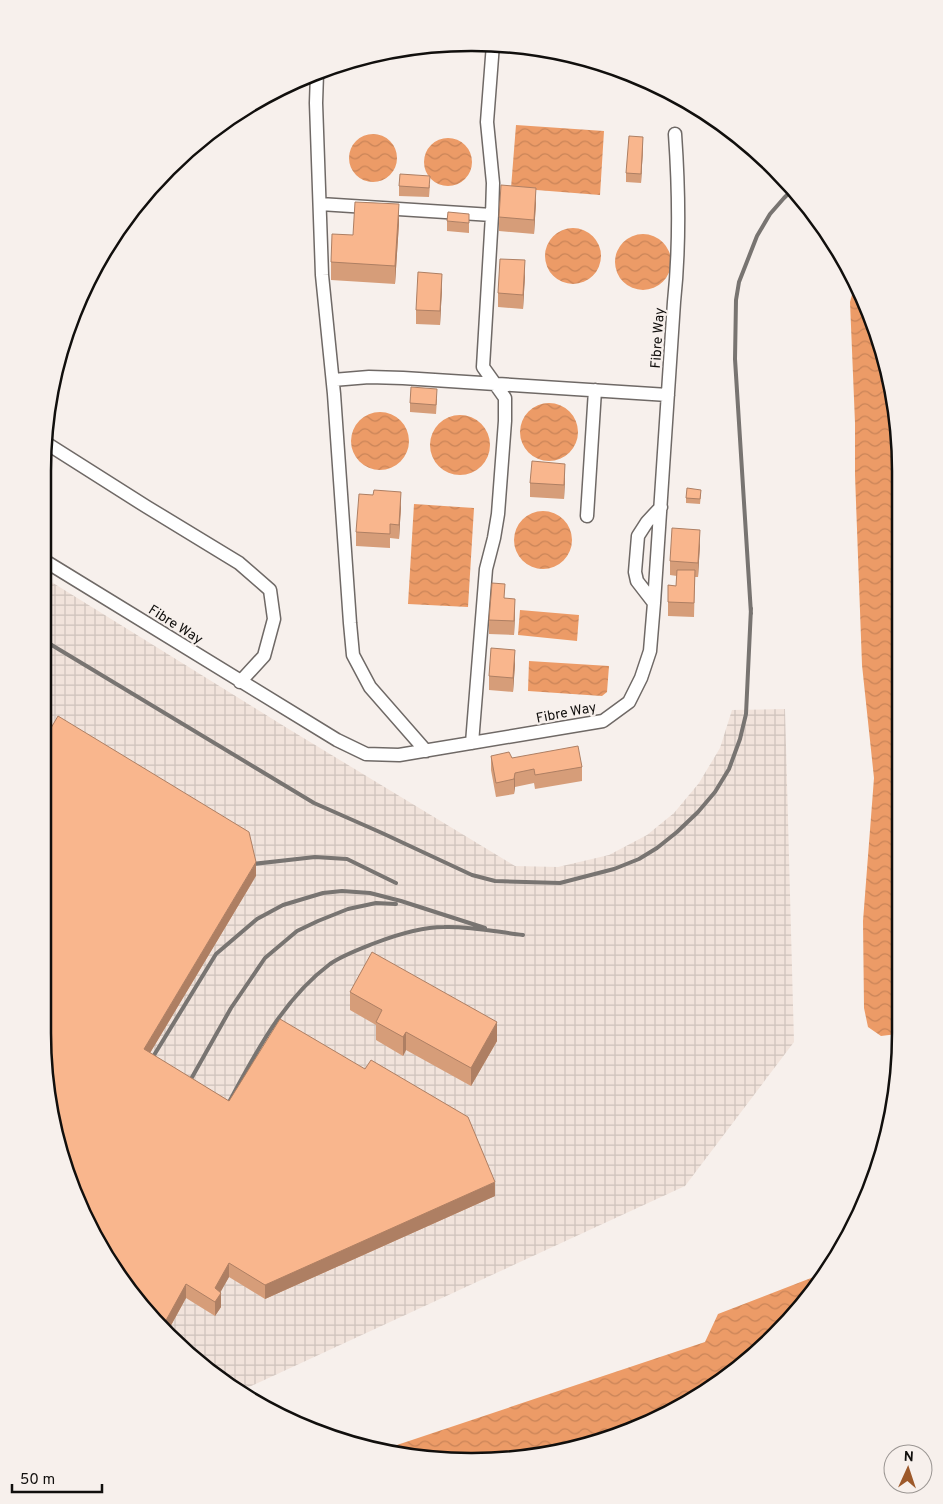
<svg xmlns="http://www.w3.org/2000/svg" width="943" height="1504" font-family="Overpass,sans-serif">
<defs>
<pattern id="industrial-grid" width="8" height="8" patternUnits="userSpaceOnUse" patternTransform="scale(1.25)"><rect width="8" height="8" fill="#f1e3db"/><path d="M0 4h8M4 0v8" fill="none" stroke="#cec2bb"/></pattern>
<pattern id="water-waves" width="16" height="10" patternUnits="userSpaceOnUse" patternTransform="scale(1.25)"><rect width="16" height="10" fill="#ec9b67"/><path d="M0 5q4-4 8 0t8 0" fill="none" stroke="#c98458"/></pattern>
</defs>
<rect width="100%" height="100%" fill="#f7f0ec"/>
<path fill="url(#industrial-grid)" d="M45,578L287,728L515,866L558,867L609,855L647,835L674,813L699,783L720,748L732,710L785,709L794,1042L685,1186L238,1392L233,1389L131,1293L43,1032Z"/>
<path fill="url(#water-waves)" d="M516,125L604,131L600,195L511,188Z
M349 158a24 24 0 1 1 48 0a24 24 0 1 1-48 0Z
M424 162a24 24 0 1 1 48 0a24 24 0 1 1-48 0Z
M545 256a28 28 0 1 1 56 0a28 28 0 1 1-56 0Z
M615 262a28 28 0 1 1 56 0a28 28 0 1 1-56 0Z
M855,284L878,334L900,443L897,1034L881,1036L868,1027L864,1008L863,921L874,778L862,665L855,475V423L850,302Z
M520 432a29 29 0 1 1 58 0a29 29 0 1 1-58 0Z
M351 441a29 29 0 1 1 58 0a29 29 0 1 1-58 0Z
M430 445a30 30 0 1 1 60 0a30 30 0 1 1-60 0Z
M414,504L474,508L468,607L408,604Z
M514 540a29 29 0 1 1 58 0a29 29 0 1 1-58 0Z
M520,610L579,615L577,641L518,635Z
M529,661L609,666L607,692L602,696L528,691Z
M824,1273L812,1293L710,1389L609,1439L471,1461L388,1448L705,1342L718,1314Z"/>
<g fill="none" stroke-linecap="round" stroke-linejoin="round">
<g stroke="#6f6966" stroke-width="15">
<path id="minor" d="M317,73L316,103L322,275L334,394L350,623L353,655L370,687L426,751
M320,204L492,215
M333,380L369,377L403,378L668,395
M46,443L147,507L239,563L270,590L274,619L264,656L240,682
M587,516L595,390
M45,561L337,740L366,754L399,755L603,721L629,702L641,678L650,651L654,603L674,302C680,246 679,191 675,134
M654,603L637,581L635,572L638,536L647,522L661,507
M472,743L486,569L494,538L498,514L505,421V398L483,367L492,215L493,183L487,122L493,44"/>
</g>
<use href="#minor" stroke="#fff" stroke-width="12"/>
<path stroke="#787471" stroke-width="4" d="M751,614L735,359L736,300L739,282L757,236L770,214L784,198L794,188
M45,641L314,803L382,833L472,875L495,881L560,883L614,869L639,859L657,848L677,832L698,812L715,792L729,769L740,739L746,714L751,608
M253,864L315,857L347,859L396,883
M148,1065L216,954L257,919L283,905L323,893L342,891L370,893L401,901L485,928
M186,1088L231,1008L265,958L297,931L318,921L348,909L376,903L396,904
M228,1104C255,1054 283,999 330,964C343,955 360,949 375,943C396,935 421,927 444,927C471,926 497,932 523,935"/>
</g>
<path fill="#d69d79" d="M643,147L641,183L626,182V173Z
M430,185L429,197L399,196V186Z
M536,202L534,234L499,231V217Z
M447,221L469,223V233L447,231Z
M399,223L395,284L331,280V262Z
M525,275L523,309L498,307V293Z
M442,288L440,325L416,324V310Z
M437,399L436,414L410,412V403Z
M565,478L564,499L530,497V483Z
M701,494L700,504L686,503V498Z
M401,506L399,539L390,538V548L356,546V532Z
M700,544L698,577H695L694,617L668,616V585L676,586L677,576L670,575V561Z
M505,598L515,613L514,635L489,634V620Z
M515,664L513,692L489,690V676Z
M491,756L582,767V781L535,789L534,783L515,787L514,794L496,797L491,770Z
M256,876L150,1053L229,1101L495,1196L265,1299L229,1277L220,1292L221,1307L215,1316L186,1298L169,1329L131,1293L65,1170Z
M350,992L497,1041L471,1086L406,1050L403,1056L376,1040V1025L350,1010Z"/>
<path fill="#ae7f63" d="M643,137V147L641,183V174Z
M536,188V202L534,234V220Z
M399,204V223L395,284V266Z
M525,260V275L523,309V295Z
M442,274V288L440,325V311Z
M565,464V478L564,499V485Z
M401,492V506L399,539V525Z
M700,530V544L698,577V563Z
M515,599V613L514,635V621Z
M515,650V664L513,692V678Z
M515,773V787L514,794V779Z
M256,862V876L144,1063V1049Z
M497,1022V1041L471,1086V1068Z
M406,1032V1050L403,1056V1037Z
M495,1182V1196L265,1299V1285Z
M229,1263V1277L215,1302V1288Z
M186,1284V1298L169,1329L164,1324Z
M221,1293V1307L215,1316V1302Z"/>
<path fill="#f9b68d" stroke="#ae7f63" d="M629,136L643,137L641,174L626,173Z
M400,174L430,176L429,188L399,186Z
M501,185L536,188L534,220L499,217Z
M355,202L399,204L395,266L331,262L332,234L353,235Z
M448,212L469,214V223L447,221Z
M500,259L525,260L523,295L498,293Z
M418,272L442,274L440,311L416,310Z
M411,387L437,389L436,405L410,403Z
M532,461L565,464L564,485L530,483Z
M687,488L701,490L700,499L686,498Z
M374,490L401,492L399,525L390,524V534L356,532L359,494L373,495Z
M672,528L700,530L698,563L670,561Z
M677,570H695L694,603L668,602V585L676,586Z
M492,583L505,584L504,598L515,599L514,621L489,620Z
M491,648L515,650L513,678L489,676Z
M58,716L249,832L256,862L144,1049L229,1101L280,1019L365,1069L371,1060L468,1117L495,1182L265,1285L229,1263L215,1288L221,1293L215,1302L186,1284L164,1324L131,1293L65,1170L42,1032L44,740Z
M578,746L582,767L535,775L534,769L515,773L514,779L496,783L491,756L509,752L512,758Z
M372,952L497,1022L471,1068L406,1032L403,1037L376,1022L382,1010L350,992Z"/>
<g text-anchor="middle" stroke-width="4.5" stroke-linejoin="round" paint-order="stroke">
<g font-size="14" fill="#110f0d" stroke="#f7f0ec">
<text transform="translate(657 338) rotate(-86)" y="5">Fibre Way</text>
<text transform="translate(176 624) rotate(32)" y="5">Fibre Way</text>
<text transform="translate(566 712) rotate(-11)" y="5">Fibre Way</text>
</g>
</g>
<path d="M0 0H943V1504H0ZM471 51H472A420 420 0 0 1 892 471V1033A420 420 0 0 1 472 1453H471A420 420 0 0 1 51 1033V471A420 420 0 0 1 471 51Z" fill="#f7f0ec" fill-rule="evenodd"/>
<path fill="none" stroke="#110f0d" stroke-width="2.5" d="M471 51H472A420 420 0 0 1 892 471V1033A420 420 0 0 1 472 1453H471A420 420 0 0 1 51 1033V471A420 420 0 0 1 471 51Z"/>
<g transform="translate(908 1469) rotate(3)"><circle r="24" fill="#f7f0ec" stroke="#9b9693"/>
<path d="M0-4L9 19L0 12L-9 19Z" fill="#9d592a"/>
<text y="-8" font-size="14" font-weight="bold" text-anchor="middle" fill="#110f0d">N</text>
</g>
<path d="M12 1484v8h90v-8" fill="none" stroke="#110f0d" stroke-width="2.5"/>
<text x="20" y="1484" font-size="15" fill="#110f0d" stroke="#f7f0ec" stroke-width="4" paint-order="stroke">50 m</text>
</svg>
